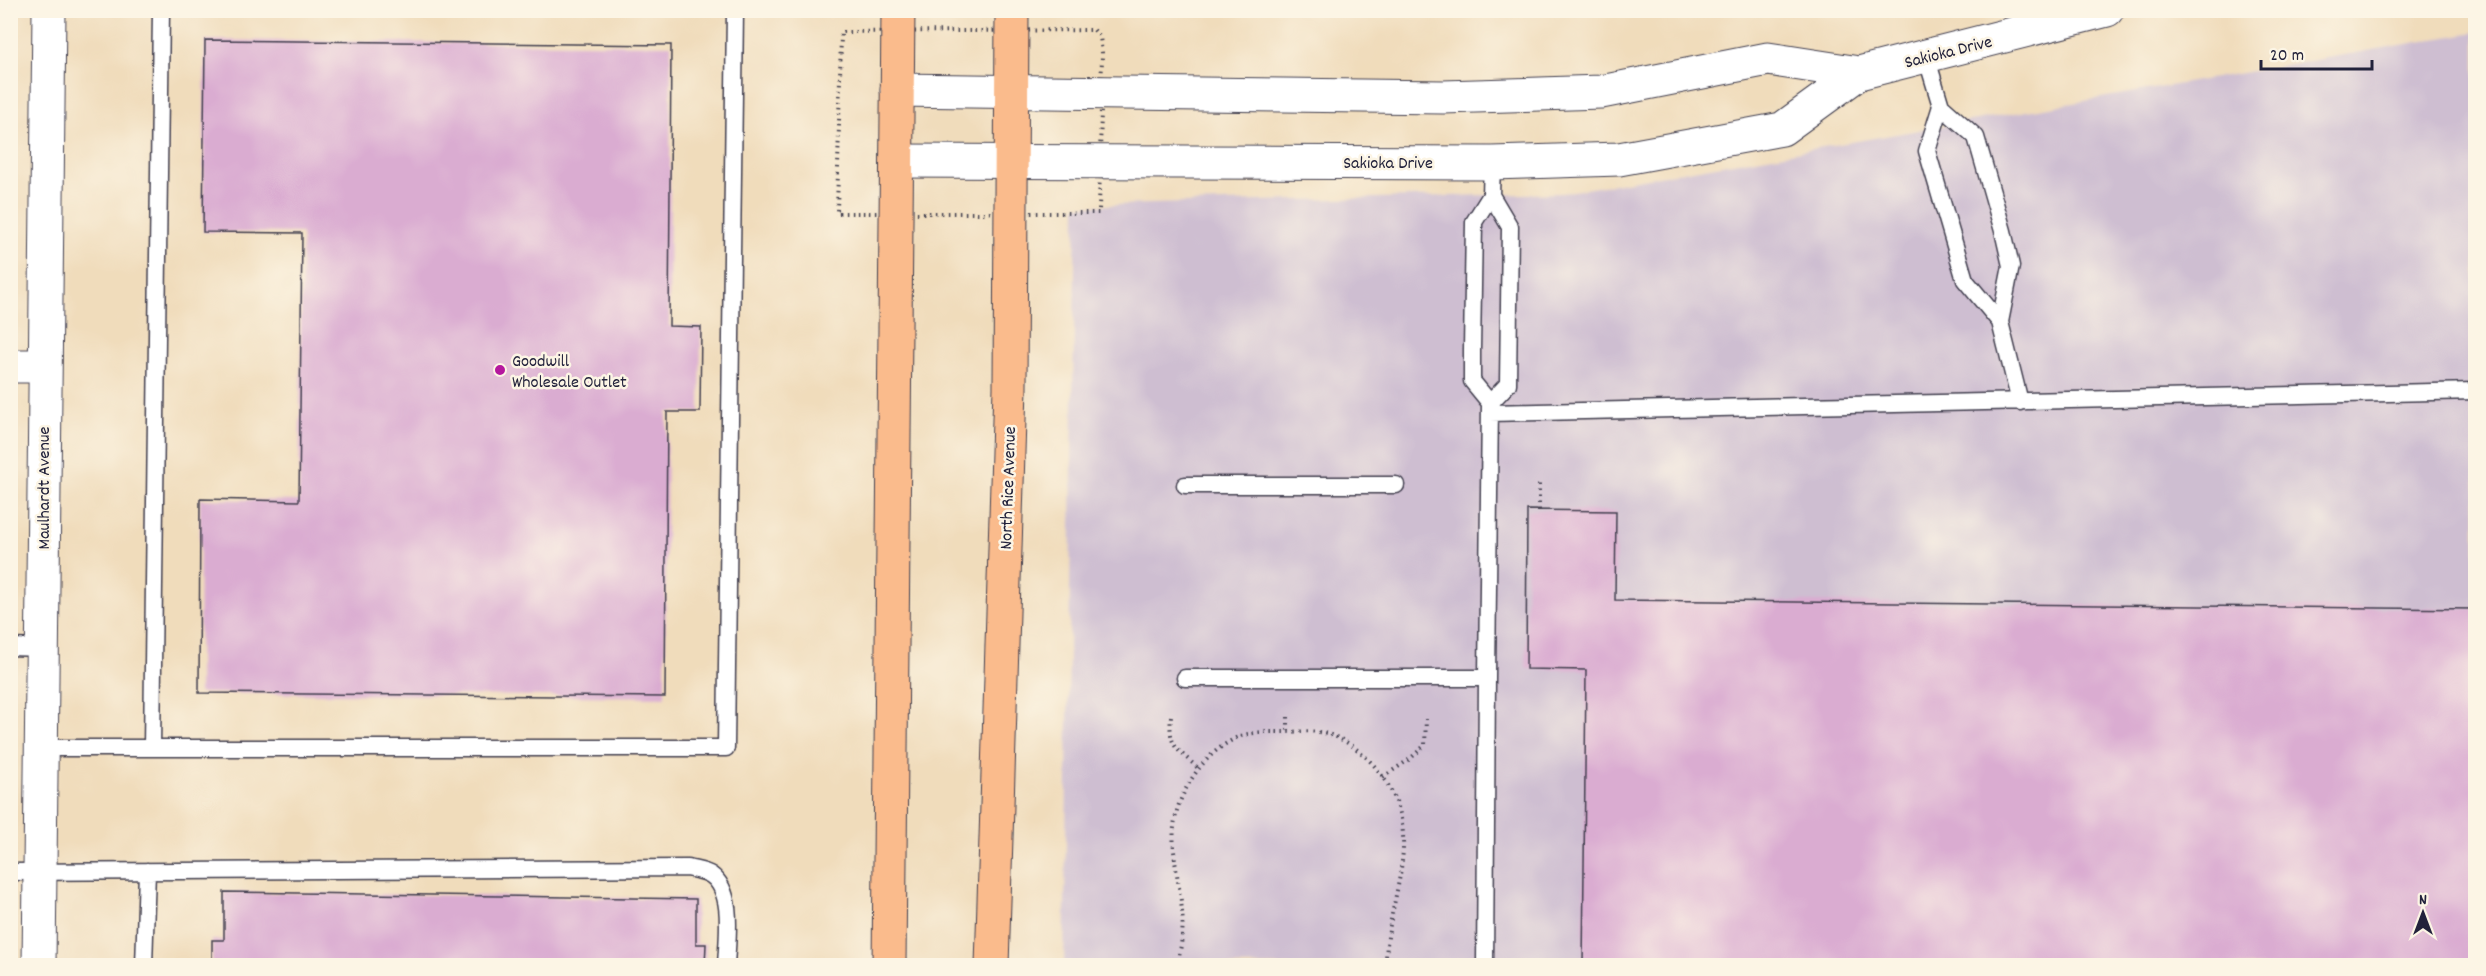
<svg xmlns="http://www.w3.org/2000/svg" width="2486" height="976" font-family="Dekko,sans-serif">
<rect width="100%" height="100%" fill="#fcf5e5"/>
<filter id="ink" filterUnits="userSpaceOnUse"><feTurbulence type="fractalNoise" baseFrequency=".0167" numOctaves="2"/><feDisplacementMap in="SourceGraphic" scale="12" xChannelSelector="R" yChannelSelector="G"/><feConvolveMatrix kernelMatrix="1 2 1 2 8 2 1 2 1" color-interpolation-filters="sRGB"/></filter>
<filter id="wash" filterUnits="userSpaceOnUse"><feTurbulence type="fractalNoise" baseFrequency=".008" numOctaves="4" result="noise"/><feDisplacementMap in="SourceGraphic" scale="24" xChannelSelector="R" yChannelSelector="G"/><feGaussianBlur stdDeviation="1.35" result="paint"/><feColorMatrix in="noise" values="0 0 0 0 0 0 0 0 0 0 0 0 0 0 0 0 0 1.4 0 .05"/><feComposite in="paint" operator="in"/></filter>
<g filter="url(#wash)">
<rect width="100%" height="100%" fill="#f0dcbb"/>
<path fill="#cebed1" d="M2475,32V965L1064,966L1076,206L1563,193Z"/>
<g id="blocks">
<path fill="#daacd1" d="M205,40L671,45L669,326L701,327L700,412H667L665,697L199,693L200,499L299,501L302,233L203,232Z
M1527,510L1616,511L1615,600L2476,609V966H1583L1586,670L1526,669Z
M224,892L696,899V944H706L705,966H212V940H224Z"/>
</g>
</g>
<g filter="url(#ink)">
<use href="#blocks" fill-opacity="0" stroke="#413e4e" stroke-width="1.5"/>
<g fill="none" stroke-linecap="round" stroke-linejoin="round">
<g stroke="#413e4e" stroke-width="19">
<path id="service" d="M1926,56L1941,106L1927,151L1965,280L2000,322L2020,402
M1941,106L1976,137L2003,231L2011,266L2000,322
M1490,403L1508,384L1510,227L1491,195
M1490,413L2476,391
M1185,485H1396
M10,647L42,648
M1185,678H1487L1485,966
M1487,678L1490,403L1472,381V350L1474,222L1491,195L1492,163
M41,748H726L735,10
M152,748L161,10
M10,872L688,868C695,870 705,871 711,875C735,892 727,939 726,966
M144,966L147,871"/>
</g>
<g stroke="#413e4e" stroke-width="35">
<path id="minor" d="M10,366H44
M39,966L49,10"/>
</g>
<g stroke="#413e4e" stroke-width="35">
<path id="tertiary" d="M897,90L1443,97L1601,92L1768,59L1859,73
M897,161L1492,163L1619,159L1782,129L1859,73L2107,10"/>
</g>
<g stroke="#413e4e" stroke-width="35">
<path id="trunk" d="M889,966L898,10
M992,966L1010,388L1012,10"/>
</g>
<path stroke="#413e4e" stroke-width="4" stroke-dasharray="1.5 4.5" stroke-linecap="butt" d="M1094,30L1100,37L1102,53L1099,213H837L841,32Z
M1539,510V484
M1171,716C1168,747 1177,749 1198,768
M1288,717V732
M1383,777L1410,759L1425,745L1426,719
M1177,966C1181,948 1184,929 1182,911C1179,873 1165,837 1181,799C1192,774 1209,752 1234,739C1249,731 1267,732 1283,732C1296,732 1311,730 1324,733C1357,741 1386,773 1397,804C1416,857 1385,911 1386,966"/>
<use href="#service" stroke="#fff" stroke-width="16"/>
<use href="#minor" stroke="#fff" stroke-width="33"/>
<use href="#tertiary" stroke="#fff" stroke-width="33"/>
<use href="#trunk" stroke="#fabb8c" stroke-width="33"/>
</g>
</g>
<circle fill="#b5179e" stroke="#fcf5e5" stroke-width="2" cx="500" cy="370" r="6"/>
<g text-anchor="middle" stroke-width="5" stroke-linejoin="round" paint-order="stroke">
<g font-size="18" fill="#22223b" stroke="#fcf5e5">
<text transform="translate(1948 51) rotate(-14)" y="6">Sakioka Drive</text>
<text x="1388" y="168">Sakioka Drive</text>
<text transform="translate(43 488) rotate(-90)" y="6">Maulhardt Avenue</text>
<text transform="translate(1007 488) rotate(-88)" y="6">North Rice Avenue</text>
</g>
<g font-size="18" fill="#22223b" stroke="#fcf5e5" text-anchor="start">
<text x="512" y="366">Goodwill<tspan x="512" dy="21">Wholesale Outlet</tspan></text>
</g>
</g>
<rect width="2486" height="976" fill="none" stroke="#fcf5e5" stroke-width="36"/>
<g transform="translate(2423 913)" stroke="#fcf5e5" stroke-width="4.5" paint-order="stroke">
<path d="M0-4.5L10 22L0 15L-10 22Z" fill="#22223b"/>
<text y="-9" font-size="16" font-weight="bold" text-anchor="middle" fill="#22223b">N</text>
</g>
<path d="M2261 60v9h111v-9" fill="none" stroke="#22223b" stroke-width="3"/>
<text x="2270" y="60" font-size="18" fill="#22223b" stroke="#fcf5e5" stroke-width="4.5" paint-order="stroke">20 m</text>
</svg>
